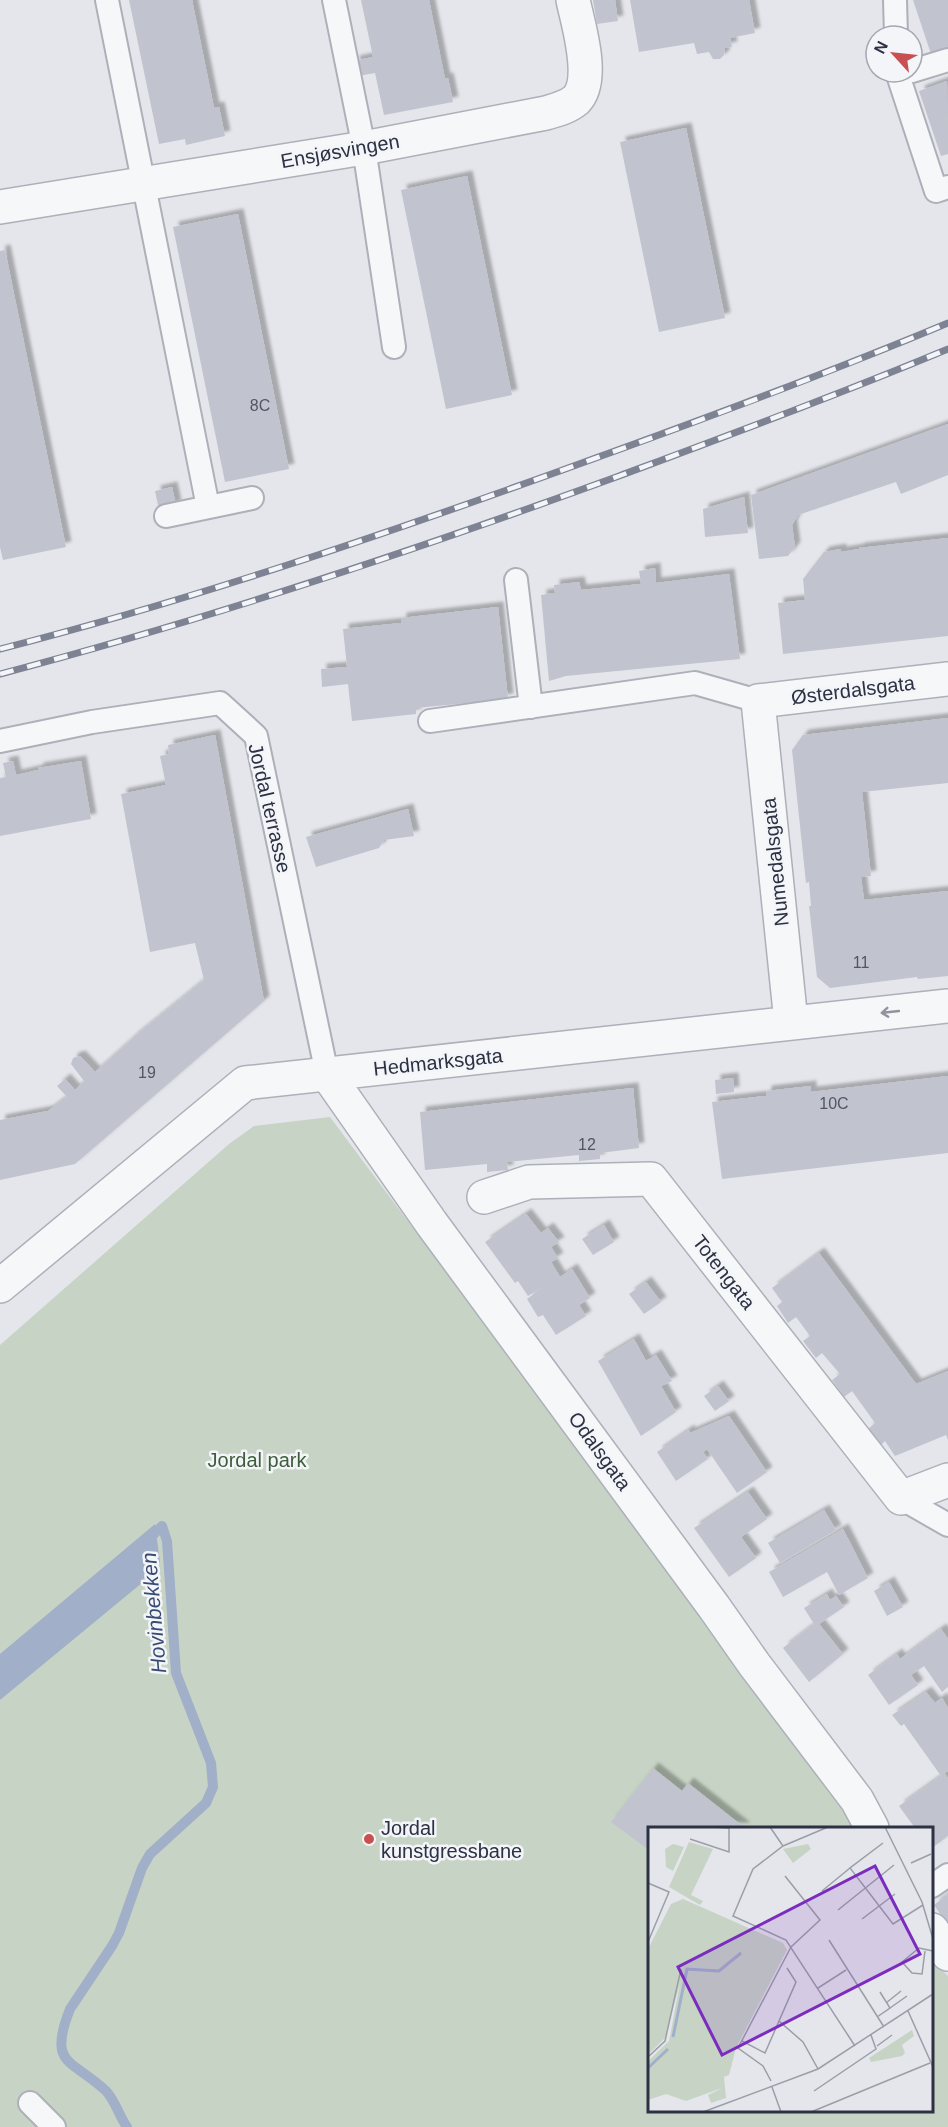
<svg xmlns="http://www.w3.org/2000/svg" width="948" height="2127" font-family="Arial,sans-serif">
<defs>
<filter id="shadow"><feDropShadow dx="5.5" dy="-5.5" stdDeviation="1.5" flood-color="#0004"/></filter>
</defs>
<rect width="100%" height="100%" fill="#e4e6eb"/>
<path fill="#c7d4c5" d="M330,1117L848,1810L859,1828H650V2110H932V1954L939,1967L948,1976V2127H0V1345L229,1144L254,1126Z"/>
<path fill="#a1afc9" d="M155,1524L160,1562L154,1573L0,1700V1654Z"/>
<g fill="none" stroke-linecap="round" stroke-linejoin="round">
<path stroke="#a1afc9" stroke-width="10" d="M127,2127C119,2116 115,2100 106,2091C73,2059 47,2067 70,2009L112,1946L119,1933L142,1868L150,1854L206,1803L213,1787L211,1763L176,1673L167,1541L162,1526L148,1540"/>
</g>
<path fill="#c1c4ce" filter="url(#shadow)" d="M129,0H192L214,108L219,107L225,136L186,145L185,139L159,144Z
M361,0H429L445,79L448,78L453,102L384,115L375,73L358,76L354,61L373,57Z
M593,0H615L618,21L597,24Z
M630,0H749L755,33L730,38L732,47L725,48L724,55L720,59H713L709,52L697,54L694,43L639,52Z
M913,0H948V52L932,57Z
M947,81L948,154L941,156L919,91Z
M686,128L725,318L659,332L620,142Z
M467,176L512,395L446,409L401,190Z
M238,214L289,469L225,482L173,227Z
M5,250L66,547L3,560L0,547V251Z
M948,424V475L901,494L896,482L798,515L792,525L795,547L788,556L759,559L751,495Z
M172,487L176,506L159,510L155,491Z
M744,497L748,533L705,537L703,509Z
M948,538V636L783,654L778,603L805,600L803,579L824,552L841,549V552L859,549V548Z
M655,568L656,583L729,574L740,659L566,676L549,681L541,595L555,593L554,585L579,582L581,590L641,584L639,571Z
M498,607L508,699L416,708V714L352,721L348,684L322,687L321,669L347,667L343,629L401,623V618Z
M948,718V783L862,792L871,876L861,877L864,900L948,891V976L918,979L917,977L830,988L817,977L809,906H811L809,882L806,883L792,750L803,735Z
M215,735L264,1001L75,1164L0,1180V1120L48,1111L67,1097L57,1086L65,1079L75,1090L84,1081L71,1064L73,1058L80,1056L95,1072L135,1036L204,980L195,943L150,952L121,794L166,785L160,756L169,754L168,745Z
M13,761L16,775L38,770V768L81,761L91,819L0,836V778L6,777L3,763Z
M408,809L414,836L384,840L379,848L316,867L306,837Z
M948,1076V1153L722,1179L712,1102L766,1096V1091L811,1086V1092Z
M733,1078L734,1092L716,1094L715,1080Z
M633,1088L639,1148L600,1153V1159L579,1161V1155L507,1162L508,1170L487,1172V1164L425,1170L420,1112Z
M526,1214L541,1233L548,1228L559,1242L551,1247L558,1258L551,1262L560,1277L572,1269L590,1298L579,1305L586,1316L556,1335L543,1315L538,1317L527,1299L544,1286L528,1296L518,1281L515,1283L485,1242Z
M604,1225L614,1242L593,1255L582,1239Z
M819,1253L916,1384L948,1371V1440L946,1435L895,1456L885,1441L880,1446L868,1429L875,1423L852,1391L844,1397L832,1380L840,1374L822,1353L816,1358L803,1341L810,1336L796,1317L788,1323L777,1306L782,1302L772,1288Z
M646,1282L661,1302L644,1314L629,1294Z
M634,1339L646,1361L656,1355L672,1381L661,1386L676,1412L641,1436L598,1361Z
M718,1386L729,1401L715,1411L704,1396Z
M729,1416L767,1472L737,1493L707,1449L703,1452L708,1459L676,1481L657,1452L689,1430L690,1433Z
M748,1492L767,1519L741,1537L756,1558L729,1577L694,1528Z
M824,1510L836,1530L780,1563L768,1543Z
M843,1529L868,1578L839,1595L827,1572L783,1597L769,1572Z
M889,1582L903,1607L887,1616L874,1591Z
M827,1594L830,1600L836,1596L844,1607L819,1624L843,1654L809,1682L783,1648L814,1624L804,1608Z
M941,1629L948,1639V1687L942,1692L924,1666L911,1675L918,1685L889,1705L868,1675L897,1654L900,1659Z
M926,1692L935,1703L942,1698L948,1708V1771L944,1773L948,1778V1836L932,1848V1828H915L899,1806L941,1776L904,1724L901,1726L892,1715Z
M653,1768L682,1791L688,1783L745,1828H650V1851L611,1822Z
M948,1894V1925L934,1905Z"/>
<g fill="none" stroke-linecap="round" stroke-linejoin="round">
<g stroke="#adb0b9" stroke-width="26">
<path id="service" d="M107,0L208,507
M334,0L364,148L394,347
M895,0L896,36
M912,71L948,60
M897,72L936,191L948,187
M166,516L252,498
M516,580L531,707
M430,721L695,683L758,701
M0,741L92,722L220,703L256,736L327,1074
M901,1498L948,1525
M932,1886L948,1875
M30,2103L54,2127"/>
</g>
<g stroke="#adb0b9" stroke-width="36">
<path id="minor" d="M0,207L364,148L546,113C556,110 568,107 576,100C596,80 578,24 573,0
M791,1022L758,701L948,679
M327,1074L432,1224L714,1607L754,1664L857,1800L872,1828
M484,1197L529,1182L651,1179L901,1498L948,1480
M0,1286L245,1083L948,1006
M932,1930L948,1954"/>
</g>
<use href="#service" stroke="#f6f7f9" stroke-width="22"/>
<use href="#minor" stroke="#f6f7f9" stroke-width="33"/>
<g stroke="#7e8394" stroke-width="7">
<path id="rail" d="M0,649C188,601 374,538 557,472C688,425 819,377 948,323
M0,674C210,619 416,550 619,476C729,435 840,394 948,349"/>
</g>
<use href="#rail" stroke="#f3f5f8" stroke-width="4.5" stroke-dasharray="14" stroke-linecap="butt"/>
</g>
<defs><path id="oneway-shaft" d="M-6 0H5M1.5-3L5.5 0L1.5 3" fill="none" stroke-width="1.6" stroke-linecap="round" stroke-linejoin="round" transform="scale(1.5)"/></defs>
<use stroke="#91949e" href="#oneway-shaft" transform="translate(890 1012) rotate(174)"/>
<circle fill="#c95052" stroke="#f3f5f8" stroke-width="2" cx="369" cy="1839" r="6"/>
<g text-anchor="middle" stroke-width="5" stroke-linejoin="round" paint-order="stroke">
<g font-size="16" fill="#515666">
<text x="260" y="411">8C</text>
<text x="861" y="968">11</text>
<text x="147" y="1078">19</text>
<text x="834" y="1109">10C</text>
<text x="587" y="1150">12</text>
</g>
<g font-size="20" fill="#2c3143" stroke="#f3f5f8">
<text transform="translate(340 151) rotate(-10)" y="7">Ensjøsvingen</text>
<text transform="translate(853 690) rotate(-7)" y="7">Østerdalsgata</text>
<text transform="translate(270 808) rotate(77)" y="7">Jordal terrasse</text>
<text transform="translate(775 862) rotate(-96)" y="7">Numedalsgata</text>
<text transform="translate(438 1062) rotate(-6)" y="7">Hedmarksgata</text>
<text transform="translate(724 1272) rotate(52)" y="7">Totengata</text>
<text transform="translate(600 1451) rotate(54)" y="7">Odalsgata</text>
</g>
<g font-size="20" fill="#3c5e3a" stroke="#f3f5f8">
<text x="257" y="1467">Jordal park</text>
</g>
<g font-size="20" fill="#2c3143" stroke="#f3f5f8" text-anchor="start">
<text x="381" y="1835">Jordal<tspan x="381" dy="23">kunstgressbane</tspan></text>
</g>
<g font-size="21" font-style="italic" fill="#384b75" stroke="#f3f5f8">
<text transform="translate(154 1613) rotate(-95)" y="7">Hovinbekken</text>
</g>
</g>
<g transform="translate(648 1827)">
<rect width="285" height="285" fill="#e4e6eb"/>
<path d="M41,15L65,22L43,68L55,74L52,78L21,60ZM25,17L36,20L25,44L18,40L17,22ZM160,17L163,22L145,36L135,22ZM35,72L135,116L139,123L88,221L81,248L76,250L78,271L63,276L60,268L74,261L38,274L18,267L0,273V234L21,214L32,156L17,211L0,228V122L23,77ZM264,203L266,209L254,218L257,226L254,229L223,235L221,231Z" fill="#c7d4c5"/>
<path fill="none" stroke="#a1afc9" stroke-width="3" d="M25,210L39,142L71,144L93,126M0,241L20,222"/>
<path fill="none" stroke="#9a9ea8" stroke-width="1.5" d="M122,0L135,19M180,0L135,19L105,42L85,89L138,113L207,219M237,0L274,75L285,112M42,12L81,25V1L64,0M235,16L202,41L245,97L275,78M263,36L283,27M0,56L21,65L0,115M174,64L202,41M190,83L246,38M214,92L247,67M181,113L236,200M277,124L274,147L264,146L254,135L271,121L285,124M139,141L148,155L131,194L155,215L170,242M170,161L198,143M238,176L253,164M242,181L259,169M260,184L285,240M229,190L242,181L232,165M94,214L117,226L131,194M229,219L244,208M0,230L17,214L33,142M123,254L115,239L90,221L143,120L172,93L137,49M124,260L133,285M166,264L228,222L223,208M55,285L170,242L285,167M163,285L282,236"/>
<path fill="#7b2cbf" fill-opacity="0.15" stroke="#7b2cbf" stroke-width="3" d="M227,39L272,127L74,228L30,140Z"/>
<rect width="285" height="285" fill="none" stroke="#2c3143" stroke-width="3"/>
</g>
<g transform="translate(894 54) rotate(297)"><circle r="28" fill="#f3f5f8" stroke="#a3a7b0" stroke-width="1.5"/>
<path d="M0-4.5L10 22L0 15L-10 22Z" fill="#c95052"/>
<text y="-9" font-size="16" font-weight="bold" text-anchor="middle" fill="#2c3143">N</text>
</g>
</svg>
